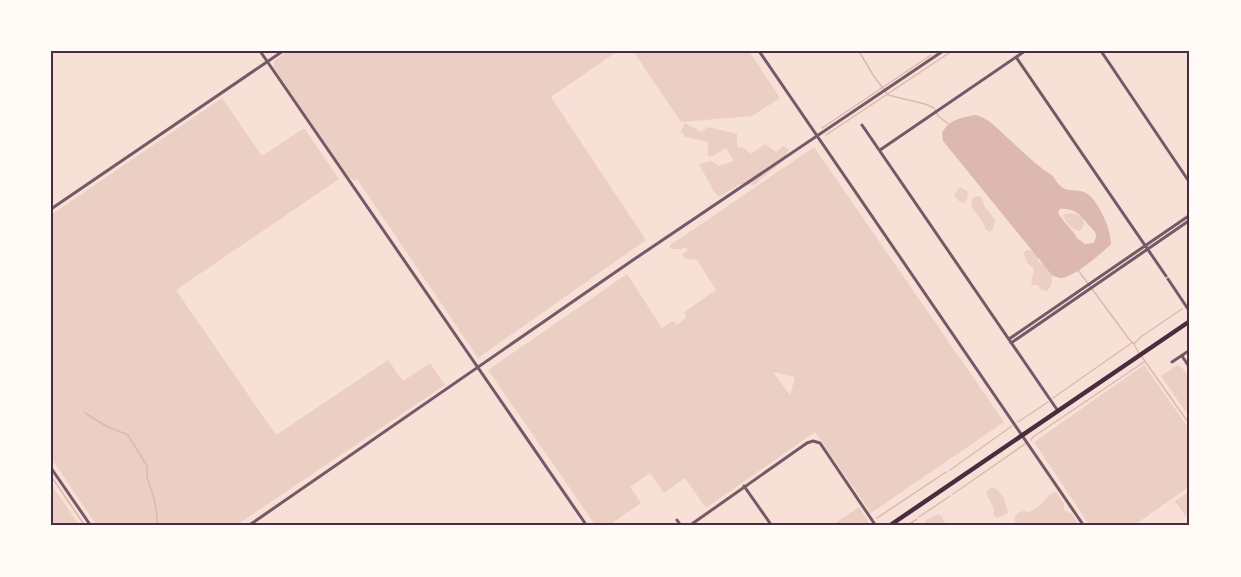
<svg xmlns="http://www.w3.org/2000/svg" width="1241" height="577" font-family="'Asap Condensed',sans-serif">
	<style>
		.green { fill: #ebcfc5; fill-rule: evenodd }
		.water { fill: #dcb8b0; fill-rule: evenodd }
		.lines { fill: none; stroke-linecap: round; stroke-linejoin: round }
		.stream { stroke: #dcb8b0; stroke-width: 1.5 }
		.minor { stroke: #755966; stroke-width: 3 }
		.primary { stroke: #4a2c40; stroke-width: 4.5 }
		.neatline { fill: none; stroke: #4a2c40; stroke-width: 2 }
	</style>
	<rect width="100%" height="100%" fill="#f7e1d7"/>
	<!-- green -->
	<path class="green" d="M288,51H618L551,97L646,240L478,358L357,179L355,181L348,176L274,68V61Z
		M633,51H749L780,98L752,116L681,122Z
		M222,98L262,156L304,128L339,179L176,290L276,435L388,360L403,381L430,363L445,385L235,526H97L51,458V215Z
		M685,123L701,132L708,127L737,134V147L743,148L751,154L765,144L776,152L783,146L789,149L783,161L754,185L740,184L719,197L713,190L699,164L711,161L719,166L734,161L726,148L713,156L708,157V142L685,137L681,131Z
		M814,147L1004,422L871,513L815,432L706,508L685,478L664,493L650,473L630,487L641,503L608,526H596L488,370L627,274L662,328L673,321L677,325L686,318L684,312L716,290L697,260C690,259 686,261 682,255L688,250L685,247L680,249H671L669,246ZM774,372L795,377L790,395L774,373Z
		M960,187L966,190L968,194L967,199L964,203C959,202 957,200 954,195Z
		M976,196L981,197L985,207L995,220L993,229L990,232C983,229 986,226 982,221C978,216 974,211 971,206L972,199Z
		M1071,213L1082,216L1084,223L1082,229L1079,231C1072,229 1066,223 1063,216L1065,214Z
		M1026,250L1034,251L1038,254V262L1045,264L1053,273L1051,286L1047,291L1041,290L1038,285H1031L1034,268C1027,265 1025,260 1024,253Z
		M1144,365L1190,430V486L1133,526H1090L1034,442Z
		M1177,365C1195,372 1190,401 1190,418L1161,376Z
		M51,484L80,526H51Z
		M991,487C1004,491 1005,501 1008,513L998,518L993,516L994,509L986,493Z
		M1190,491V522L1175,501Z
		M1056,492L1064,503V510L1072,514L1080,526H1016L1014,518L1018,513L1023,511L1029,512L1039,506L1050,494Z
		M859,507L871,526H831Z
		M938,514L942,516L944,521L949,526H921L928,519Z"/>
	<!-- water -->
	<path class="water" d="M974,115C989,117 998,130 1009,139C1023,152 1037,166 1053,176C1056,182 1062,190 1070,190C1075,191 1079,190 1084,192C1097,197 1111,228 1111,244C1102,253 1073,278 1061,278C1059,278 1054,276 1052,275L943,141L942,133C951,118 959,119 974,115ZM1060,209C1072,208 1079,213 1086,222C1091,229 1101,233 1093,243L1085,244L1077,238C1073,229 1063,223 1058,212Z"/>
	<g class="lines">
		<!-- stream -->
		<path class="stream" d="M859,51L873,75L888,95L925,104L934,108L938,116L950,125
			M822,128L931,55
			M826,135L952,51
			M1078,270L1129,339L1134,344L1139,353
			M1189,304H1190
			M1134,344L1142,336L1182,309
			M1142,357L1190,425
			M1053,398L1133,342
			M85,413L106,426L128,435L147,466V477L155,502L158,526
			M1018,422L1048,402
			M1031,440L1033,437L1144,362
			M950,470L1012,426
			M51,476L85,526
			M953,494L1025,444
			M919,517L950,496
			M877,518L946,472
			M906,526L917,519"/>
		<!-- minor -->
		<path class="minor" d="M260,51L587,526
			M759,51L1084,526
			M1101,51L1190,183
			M1188,51L1190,55
			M1016,57L1166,276
			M862,125L1058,411
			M880,150L1025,51
			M51,209L283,51
			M1168,279L1190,312
			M1009,339L1190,215
			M1011,343L1190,220
			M1182,356L1190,368
			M1172,362L1190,350
			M51,468L91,526
			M744,486L772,526
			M677,520L681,526
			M248,526L633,260L943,51
			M689,526L807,443L813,441L820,443L876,526"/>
		<!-- primary -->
		<path class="primary" d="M889,526L1190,321"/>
	</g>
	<!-- border -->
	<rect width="1241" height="577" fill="none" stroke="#fffaf5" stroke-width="105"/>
	<rect x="52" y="52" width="1136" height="472" class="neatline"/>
</svg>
